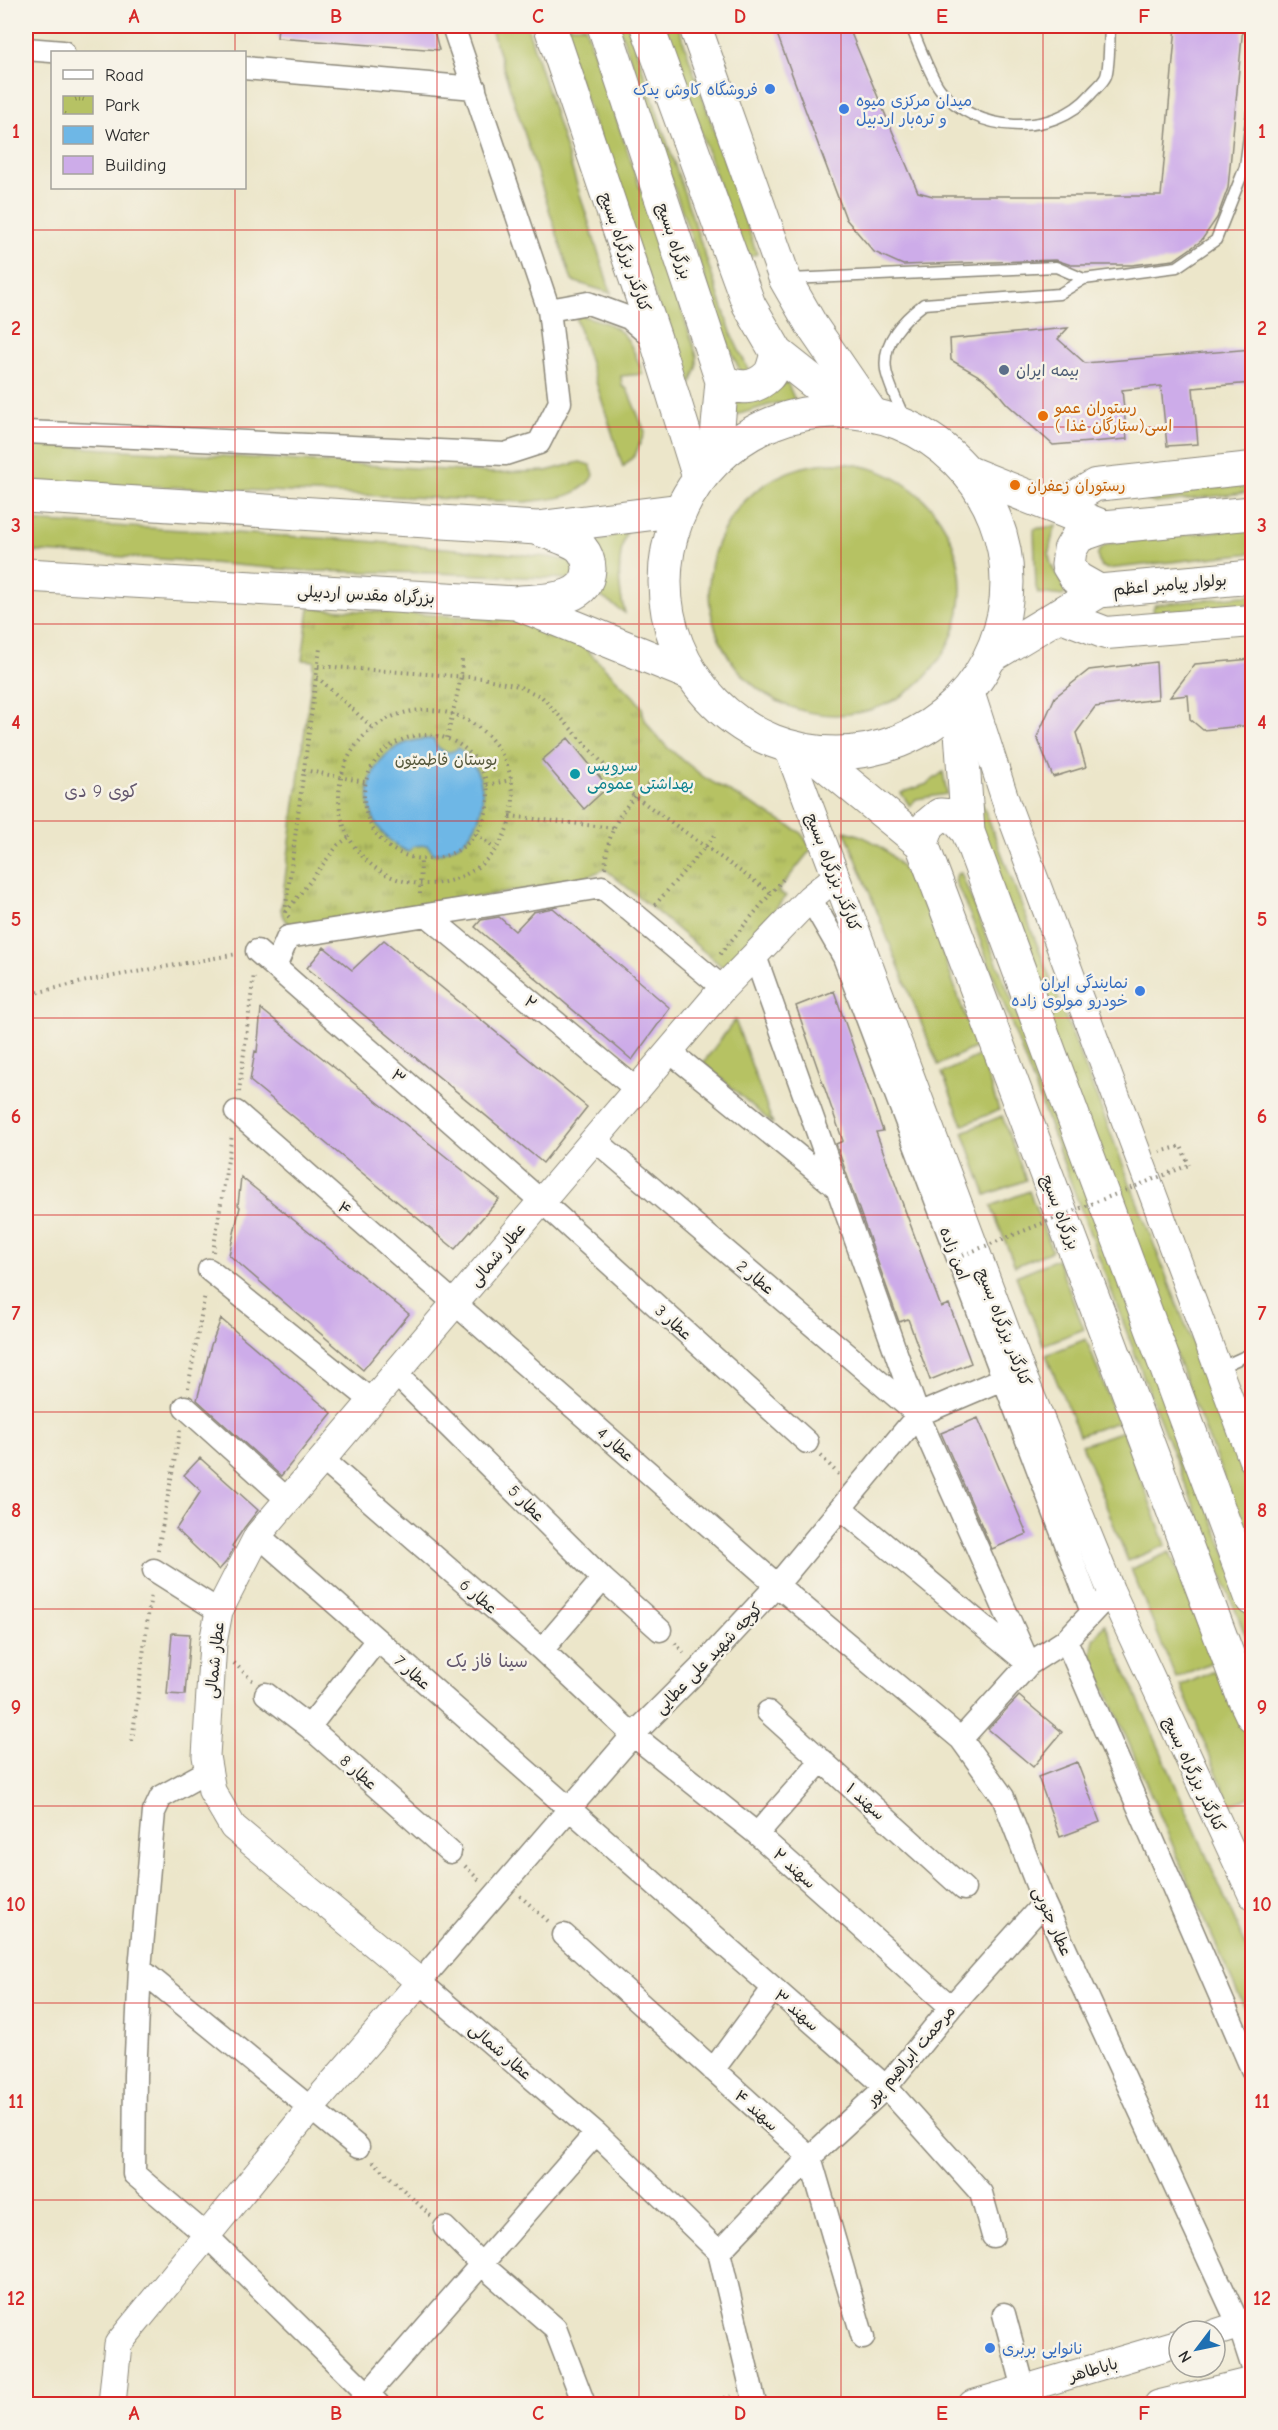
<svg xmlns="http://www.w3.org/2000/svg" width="1278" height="2430" font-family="'Comic Neue','Playpen Sans Arabic',sans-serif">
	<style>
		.grass { fill: #b6c264; stroke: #707648; stroke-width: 1.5 }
		.park { fill: url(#park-tufts); stroke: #707648; stroke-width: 1.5 }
		.water { fill: #6eb7e6; stroke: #4c7188; stroke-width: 1.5 }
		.building { fill: #cdace9 }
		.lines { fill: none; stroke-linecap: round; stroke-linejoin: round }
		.service-casing { stroke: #8c887a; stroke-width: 13 }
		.minor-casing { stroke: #8c887a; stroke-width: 25 }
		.tertiary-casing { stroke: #8c887a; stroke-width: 29 }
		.secondary-casing { stroke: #8c887a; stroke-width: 34 }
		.primary-casing { stroke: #8c887a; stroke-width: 35 }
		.trunk-casing { stroke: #8c887a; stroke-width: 35 }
		.path { stroke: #8c887a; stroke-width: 4; stroke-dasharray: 1.5 4.5; stroke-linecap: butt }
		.service { stroke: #fff; stroke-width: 10 }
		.minor { stroke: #fff; stroke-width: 22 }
		.tertiary { stroke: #fff; stroke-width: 27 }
		.secondary { stroke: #fff; stroke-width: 32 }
		.primary { stroke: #fff; stroke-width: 33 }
		.trunk { stroke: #fff; stroke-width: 33 }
		.path-bridge { stroke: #8c887a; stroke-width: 4; stroke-dasharray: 1.5 4.5; stroke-linecap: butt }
		.grid { fill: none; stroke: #d62828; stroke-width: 1.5; stroke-opacity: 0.55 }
		.shop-dot { fill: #3f7fe0; stroke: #f7f3e8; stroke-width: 2 }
		.service-dot { fill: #5c6f8a; stroke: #f7f3e8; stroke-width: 2 }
		.food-dot { fill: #e8710a; stroke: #f7f3e8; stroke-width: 2 }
		.culture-dot { fill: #0f9aa8; stroke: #f7f3e8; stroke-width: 2 }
		.labels { text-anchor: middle; stroke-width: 5; stroke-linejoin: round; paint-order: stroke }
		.shop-label { font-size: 16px; fill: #366cbe; stroke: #f7f3e8; text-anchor: end }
		.street-label { font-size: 16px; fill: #2b2b2b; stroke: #f7f3e8 }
		.service-label { font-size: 16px; fill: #4e5e75; stroke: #f7f3e8; text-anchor: start }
		.food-label { font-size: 16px; fill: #c56008; stroke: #f7f3e8; text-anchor: start }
		.park-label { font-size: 16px; fill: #55583c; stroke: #f7f3e8 }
		.culture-label { font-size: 16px; fill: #0d838f; stroke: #f7f3e8; text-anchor: start }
		.neighbourhood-label { font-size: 18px; fill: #64586e; stroke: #f7f3e8 }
		.neatline { fill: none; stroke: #d62828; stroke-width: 2 }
		.grid-label { font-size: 20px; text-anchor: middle; font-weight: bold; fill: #d62828 }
	</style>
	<defs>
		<pattern id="park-tufts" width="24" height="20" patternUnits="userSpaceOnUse" patternTransform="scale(1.5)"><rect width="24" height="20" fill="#b6c264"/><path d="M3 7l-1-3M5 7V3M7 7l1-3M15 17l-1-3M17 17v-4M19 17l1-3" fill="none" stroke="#949e53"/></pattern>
	</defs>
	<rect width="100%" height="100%" fill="#f7f3e8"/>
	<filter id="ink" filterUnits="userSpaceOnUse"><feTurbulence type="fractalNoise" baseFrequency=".0167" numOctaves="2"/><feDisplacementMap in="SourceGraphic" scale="12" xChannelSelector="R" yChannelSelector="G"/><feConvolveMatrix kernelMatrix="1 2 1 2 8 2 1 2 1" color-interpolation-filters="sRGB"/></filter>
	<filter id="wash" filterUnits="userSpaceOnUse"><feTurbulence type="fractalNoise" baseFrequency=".008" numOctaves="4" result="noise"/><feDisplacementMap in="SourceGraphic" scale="24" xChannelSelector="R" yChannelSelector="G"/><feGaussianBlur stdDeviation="1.35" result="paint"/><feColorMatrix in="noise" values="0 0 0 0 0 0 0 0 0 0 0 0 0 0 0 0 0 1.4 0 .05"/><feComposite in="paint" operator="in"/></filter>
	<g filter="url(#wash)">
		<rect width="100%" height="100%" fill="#ece6ca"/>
		<!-- grass -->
		<path class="grass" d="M490,26H527L611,293L572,281Z
			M560,26H585L697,356V368L688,391Z
			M619,26H628L733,338L750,373L742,375L726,340Z
			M665,26H678L757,254L744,259Z
			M579,315C624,326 627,332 643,374L621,376L622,386L627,389L645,432L635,455L623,467L576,319Z
			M787,382L797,405L776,403L733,416L732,400L770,394Z
			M26,444L494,473L546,471L580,462L590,465L594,475C577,500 554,498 526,502L26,481Z
			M709 589a126 126 0 1 1 252 0a126 126 0 1 1-252 0Z
			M1252,483V492L1155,503L1146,500L1149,495Z
			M26,521L353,540L548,557L570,561L575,573L569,579L436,573L307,571L175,560L26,551Z
			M1056,526C1044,558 1048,563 1067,590L1063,596L1038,593L1036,587L1034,529Z
			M1252,527V553L1107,569L1101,566C1095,555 1097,551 1107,544Z
			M627,530C617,558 617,585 625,613L597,594V542Z
			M1252,595V604L1160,614L1154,613L1153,609L1155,605L1161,604Z
			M943,772L947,794L916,799L910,806L901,793L927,784Z
			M973,780L1252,1496V1550L989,878Z
			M845,831C908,845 925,906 945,959C955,989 966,1018 976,1047L938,1065Z
			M961,873L1046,1086L1191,1467L1252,1619V1652L1159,1418L976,929L955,881L957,874Z
			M735,1020L773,1124L703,1063Z
			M980,1055L999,1110L963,1125L942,1073Z
			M1002,1116L1026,1180L986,1195L963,1132Z
			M1029,1191L1052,1251L1015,1266L991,1206Z
			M1057,1259L1084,1329L1043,1345L1016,1276Z
			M1086,1339L1118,1422L1079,1435L1046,1355Z
			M1123,1431L1166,1545L1128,1561L1082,1445Z
			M1170,1552L1214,1661L1176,1678L1131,1569Z
			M1105,1624L1252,1960V2025L1201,1911L1091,1655L1094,1639Z
			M1220,1668L1252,1744V1796L1230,1805L1181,1686Z"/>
		<!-- park -->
		<path class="park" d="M309,608L522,620L562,633L587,650L634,697L642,707L644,718L652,731L668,748L705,778L800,832L812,848L778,891L786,896L725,969L605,869L576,881L295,927C285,923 283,919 281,909L314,661L302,660Z"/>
		<!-- water -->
		<path class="water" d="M424,739H434C437,751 448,756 458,748C499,778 487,846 434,854L427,845L414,846L408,852C349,825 358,746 424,739Z"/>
		<g id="blocks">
			<!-- building -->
			<path class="building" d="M278,26H433L439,50L277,38Z
				M774,26H848L918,192L933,196H1161L1176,26H1243L1228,188L1217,218L1201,241L1174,260L1132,265H1071L1056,260L903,265L874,252L846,219Z
				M1068,328L1058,339L1085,363L1252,349V383L1193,388L1198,444L1167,446L1161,386L1122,390L1127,439L1053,445L1007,404L993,387L981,377L951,360L950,339Z
				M1252,659V725L1203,730L1190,719L1188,695L1170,697L1195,664Z
				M1156,662L1158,699L1095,707L1076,733L1086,767L1053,777L1037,737L1055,697L1089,670Z
				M568,738L608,787L584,809L542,760Z
				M553,908L670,1008L632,1060L475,927L481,920L499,917L515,931L533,912Z
				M384,940L587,1107L543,1163L307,968L324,947L352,970Z
				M834,991L883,1131L876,1132L941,1307L949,1304L971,1363L930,1380L908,1319L899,1322L836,1144L843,1141L796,1006Z
				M261,1009L499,1199L455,1249L250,1081L255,1051L257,1052Z
				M241,1177L409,1314L363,1370L229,1255L240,1207L238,1205Z
				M221,1319L332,1413L281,1476L197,1400L211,1345Z
				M978,1418L1027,1534L992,1549L941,1433Z
				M200,1458L258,1510L244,1528L232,1546L234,1548L226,1562L219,1570L176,1529L201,1491L184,1475Z
				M172,1633L190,1634L185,1695L167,1694Z
				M1019,1696L1062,1732L1033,1767L988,1729Z
				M1077,1762L1100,1822L1060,1837L1038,1777Z"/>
		</g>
	</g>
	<g filter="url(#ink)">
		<use href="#blocks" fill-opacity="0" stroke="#8c887a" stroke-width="1.5"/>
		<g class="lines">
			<defs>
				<path id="service" d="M911,26C917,41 930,76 940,89C975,134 1053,138 1091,94C1095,89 1104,82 1106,76C1110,64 1109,39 1110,26
					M790,279L1056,267L1084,279
					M908,427C902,411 888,385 886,370C882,341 903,320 924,304L1059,294L1084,279L1177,267L1216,240L1245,167L1252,112
					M1219,1368L1252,1353"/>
				<path id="minor" d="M26,49L63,52
					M244,68L475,88
					M549,310L588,303L629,318L656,341
					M26,432L505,454L539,443L560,402L549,310L453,26
					M810,898L844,957L1092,1612
					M427,915L636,1089
					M257,951L541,1201L807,1442
					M755,956L918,1415L1029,1664
					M275,967L288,937L602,887L723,988
					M669,1051L835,1186
					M236,1112L777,1585L961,1739L1003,1797L1044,1903L1239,2325L1252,2365
					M594,1139L917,1414
					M209,1270L372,1401
					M395,1373L603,1579L660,1630
					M185,1407L288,1500
					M322,1459L542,1650L633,1735L757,1834L951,2007
					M842,1509L1025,1661
					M258,1535L886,2087L981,2193L993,2236
					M154,1570L219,1611
					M1066,1640L1252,2069
					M542,1650L603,1579
					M266,1694L309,1727L450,1852
					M768,1712L964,1889
					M309,1727L377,1640
					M961,1739L1029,1664L1066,1640L1101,1603
					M208,1771L161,1797L154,1812L140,1969L135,2075L134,2174L206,2235L378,2404
					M757,1834L822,1760
					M564,1935L810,2157L863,2338
					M140,1969L358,2147
					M713,2070L773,1989
					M445,2228L481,2264L555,2328L584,2404
					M719,2252L810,2157L886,2087L951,2007L1044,1903
					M1004,2314L1024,2389
					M360,2403L596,2133
					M755,2404L719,2252L596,2133L420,1982L633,1735L700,1668L777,1585L918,1415L1021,1371"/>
				<path id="tertiary" d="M970,690L1007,805L1252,1459
					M787,746L1021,1371L1111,1591L1252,1895
					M1215,2333L1252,2321
					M112,2404L118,2344L311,2108L420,1982L233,1827L212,1791L206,1756L213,1643L219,1611L258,1535L723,988L810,898L836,877
					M972,2404L1179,2343
					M1158,2404L1252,2381"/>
				<path id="secondary" d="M550,26L657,343L699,479
					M695,26L785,279L812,326L873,415
					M1057,508L1095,485L1252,468
					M1059,615L1106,633L1252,621"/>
				<path id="primary" d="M967,472L1104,527L1252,513
					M1099,591L1076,578L1068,565L1070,550L1078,536L1104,527
					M991,656L1099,591L1252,577"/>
				<path id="trunk" d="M604,26L722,381L715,460
					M647,26L749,305L777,353L850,411
					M722,381C738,389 754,390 768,376C773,371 775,360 777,353
					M665 582a171 171 0 1 1 342 0a171 171 0 1 1-342 0Z
					M26,496L537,528L681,510
					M26,575L516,603L693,675
					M521,602C545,600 587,602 589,569C589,561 586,554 581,548C573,540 549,533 538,529
					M959,703L968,832L1252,1599
					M810,752L922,844L1243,1696L1252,1715
					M922,844L928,825L940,815L954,816L968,832"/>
			</defs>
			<!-- service casing -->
			<use href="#service" class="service-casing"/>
			<!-- minor casing -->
			<use href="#minor" class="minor-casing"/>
			<!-- tertiary casing -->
			<use href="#tertiary" class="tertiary-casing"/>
			<!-- secondary casing -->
			<use href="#secondary" class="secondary-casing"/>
			<!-- primary casing -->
			<use href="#primary" class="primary-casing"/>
			<!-- trunk casing -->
			<use href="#trunk" class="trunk-casing"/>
			<!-- path -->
			<path class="path" d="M318,666L482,678L518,686L542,697L630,793L771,893
				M317,677L373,728
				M339 797a87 87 0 1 1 174 0a87 87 0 1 1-174 0Z
				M364 797a62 62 0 1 1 124 0a62 62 0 1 1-124 0Z
				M447,738L461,677L462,659
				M304,770L365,782
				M487,785L511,780
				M510,816L613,828
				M476,834L495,849
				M605,868C608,830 619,810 648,784
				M420,894L421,859
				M655,905L717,833
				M286,912L338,845L349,837
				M289,917L285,913L320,648
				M720,954L783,879
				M26,995L91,980L237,954
				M239,1092L254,974
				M1160,1152L1181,1146L1189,1165
				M213,1252L232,1135
				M188,1388L205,1294
				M821,1456L841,1477
				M158,1550L180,1430
				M675,1643L686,1655
				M234,1663L253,1681
				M132,1741L151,1593
				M465,1866L481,1882
				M520,1896L548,1921
				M373,2161L431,2216
				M701,2404L732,2396"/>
			<!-- service -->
			<use href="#service" class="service"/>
			<!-- minor -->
			<use href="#minor" class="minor"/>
			<!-- tertiary -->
			<use href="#tertiary" class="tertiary"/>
			<!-- secondary -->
			<use href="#secondary" class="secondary"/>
			<!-- primary -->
			<use href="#primary" class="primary"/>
			<!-- trunk -->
			<use href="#trunk" class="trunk"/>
			<!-- path-bridge -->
			<path class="path-bridge" d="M963,1255L1189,1165"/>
		</g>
	</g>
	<!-- grid -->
	<path class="grid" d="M235,26V52M437,26V2404M639,26V2404M841,26V2404M1043,26V2404M235,188V2404M26,230H1252M26,427H1252M26,624H1252M26,821H1252M26,1018H1252M26,1215H1252M26,1412H1252M26,1609H1252M26,1806H1252M26,2003H1252M26,2200H1252"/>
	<!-- markers -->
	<g class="shop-dot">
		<circle cx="770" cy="89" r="6"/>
		<circle cx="844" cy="109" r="6"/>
		<circle cx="1140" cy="991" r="6"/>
		<circle cx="990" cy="2348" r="6"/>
	</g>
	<circle class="service-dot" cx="1004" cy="370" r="6"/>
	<g class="food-dot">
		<circle cx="1043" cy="416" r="6"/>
		<circle cx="1015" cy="485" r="6"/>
	</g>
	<circle class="culture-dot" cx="575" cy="774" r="6"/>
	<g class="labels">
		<!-- shop labels -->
		<g class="shop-label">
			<text x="758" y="95">فروشگاه کاوش یدک</text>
			<text x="856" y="106" text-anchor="start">میدان مرکزی میوه<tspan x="856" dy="18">و تره‌بار اردبیل</tspan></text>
			<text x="1128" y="988">نمایندگی ایران<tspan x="1128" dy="18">خودرو مولوی زاده</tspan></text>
			<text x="1002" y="2354" text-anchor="start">نانوایی بربری</text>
		</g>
		<!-- street labels -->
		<g class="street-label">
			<text transform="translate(675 241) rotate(72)" y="6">بزرگراه بسیج</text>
			<text transform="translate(626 252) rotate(71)" y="6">کنارگذر بزرگراه بسیج</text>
			<text transform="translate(1170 584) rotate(-5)" y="6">بولوار پیامبر اعظم</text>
			<text transform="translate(366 594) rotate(3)" y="6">بزرگراه مقدس اردبیلی</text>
			<text transform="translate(834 872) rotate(69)" y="6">کنارگذر بزرگراه بسیج</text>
			<text transform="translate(531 1002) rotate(40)" y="6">۲</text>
			<text transform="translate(399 1076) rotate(41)" y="6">۳</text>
			<text transform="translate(345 1208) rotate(41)" y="6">۴</text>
			<text transform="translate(1061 1212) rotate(69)" y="6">بزرگراه بسیج</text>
			<text transform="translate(955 1253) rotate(69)" y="6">امن زاده</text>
			<text transform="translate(497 1254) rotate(-50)" y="6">عطار شمالی</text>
			<text transform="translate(756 1277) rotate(40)" y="6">عطار 2</text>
			<text transform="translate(674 1322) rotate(42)" y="6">عطار 3</text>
			<text transform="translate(1005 1327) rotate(69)" y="6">کنارگذر بزرگراه بسیج</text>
			<text transform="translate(616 1444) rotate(41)" y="6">عطار 4</text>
			<text transform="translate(527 1503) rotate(45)" y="6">عطار 5</text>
			<text transform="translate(479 1596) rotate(41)" y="6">عطار 6</text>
			<text transform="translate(708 1658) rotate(-46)" y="6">کوچه شهید علی عطایی</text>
			<text transform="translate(214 1660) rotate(-84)" y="6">عطار شمالی</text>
			<text transform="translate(413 1672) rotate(42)" y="6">عطار 7</text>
			<text transform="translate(359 1772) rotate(41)" y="6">عطار 8</text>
			<text transform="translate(1195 1774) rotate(65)" y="6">کنارگذر بزرگراه بسیج</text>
			<text transform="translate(866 1801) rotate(42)" y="6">سهند ۱</text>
			<text transform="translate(795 1868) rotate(42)" y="6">سهند ۲</text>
			<text transform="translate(1053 1921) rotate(66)" y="6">عطار جنوبی</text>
			<text transform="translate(797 2010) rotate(41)" y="6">سهند ۳</text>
			<text transform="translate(501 2051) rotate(41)" y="6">عطار شمالی</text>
			<text transform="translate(910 2055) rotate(-49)" y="6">مرحمت ابراهیم پور</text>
			<text transform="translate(757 2110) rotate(42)" y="6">سهند ۴</text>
			<text transform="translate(1093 2369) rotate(-16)" y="6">باباطاهر</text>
		</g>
		<!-- service labels -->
		<g class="service-label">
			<text x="1016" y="376">بیمه ایران</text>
		</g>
		<!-- food labels -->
		<g class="food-label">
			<text x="1055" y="413">رستوران عمو<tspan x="1055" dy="18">اسی(ستارگان غذا )</tspan></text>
			<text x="1027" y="491">رستوران زعفران</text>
		</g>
		<!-- park labels -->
		<g class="park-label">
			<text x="446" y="765">بوستان فاطمیّون</text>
		</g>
		<!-- culture labels -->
		<g class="culture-label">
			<text x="587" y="771">سرویس<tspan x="587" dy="18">بهداشتی عمومی</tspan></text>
		</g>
		<!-- neighbourhood labels -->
		<g class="neighbourhood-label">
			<text x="101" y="797">کوی 9 دی</text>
			<text x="487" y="1667">سینا فاز یک</text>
		</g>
	</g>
	<!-- margin -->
	<rect width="1278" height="2430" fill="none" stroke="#f7f3e8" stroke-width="66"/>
	<!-- legend -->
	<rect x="51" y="51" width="195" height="138" fill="#f7f3e8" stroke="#a5a39c" stroke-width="1.5"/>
	<rect x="63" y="70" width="30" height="9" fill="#ffffff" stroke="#a5a39c" stroke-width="1.5"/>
	<text x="105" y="81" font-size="18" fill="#2b2b2b">Road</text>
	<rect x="63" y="96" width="30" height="18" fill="url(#park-tufts)" stroke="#a5a39c" stroke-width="1.5"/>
	<text x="105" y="111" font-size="18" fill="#2b2b2b">Park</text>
	<rect x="63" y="126" width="30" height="18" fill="#6eb7e6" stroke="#a5a39c" stroke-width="1.5"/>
	<text x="105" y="141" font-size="18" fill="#2b2b2b">Water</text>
	<rect x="63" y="156" width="30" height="18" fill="#cdace9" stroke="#a5a39c" stroke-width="1.5"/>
	<text x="105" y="171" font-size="18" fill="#2b2b2b">Building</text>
	<!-- north arrow -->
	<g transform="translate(1197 2349) rotate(238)"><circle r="28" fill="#f7f3e8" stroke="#a5a39c" stroke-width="1.5"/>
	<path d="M0-4.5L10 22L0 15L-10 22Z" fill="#1f6fb2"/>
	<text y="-9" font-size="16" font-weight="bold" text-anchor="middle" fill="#2b2b2b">N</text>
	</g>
	<rect x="33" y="33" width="1212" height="2364" class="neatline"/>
	<g class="grid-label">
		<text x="134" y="23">A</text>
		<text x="336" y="23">B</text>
		<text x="538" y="23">C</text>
		<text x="740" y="23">D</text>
		<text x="942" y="23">E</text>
		<text x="1144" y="23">F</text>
		<text x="16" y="138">1</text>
		<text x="1262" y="138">1</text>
		<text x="16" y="335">2</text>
		<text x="1262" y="335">2</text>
		<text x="16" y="532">3</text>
		<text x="1262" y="532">3</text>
		<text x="16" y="729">4</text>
		<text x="1262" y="729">4</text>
		<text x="16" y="926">5</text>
		<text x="1262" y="926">5</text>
		<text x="16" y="1123">6</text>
		<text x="1262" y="1123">6</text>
		<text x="16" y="1320">7</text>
		<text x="1262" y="1320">7</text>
		<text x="16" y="1517">8</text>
		<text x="1262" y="1517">8</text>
		<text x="16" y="1714">9</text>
		<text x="1262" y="1714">9</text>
		<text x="16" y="1911">10</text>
		<text x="1262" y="1911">10</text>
		<text x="16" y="2108">11</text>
		<text x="1262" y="2108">11</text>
		<text x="16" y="2305">12</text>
		<text x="1262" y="2305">12</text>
		<text x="134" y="2420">A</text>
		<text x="336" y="2420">B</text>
		<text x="538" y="2420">C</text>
		<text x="740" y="2420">D</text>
		<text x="942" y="2420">E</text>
		<text x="1144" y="2420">F</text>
	</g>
</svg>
